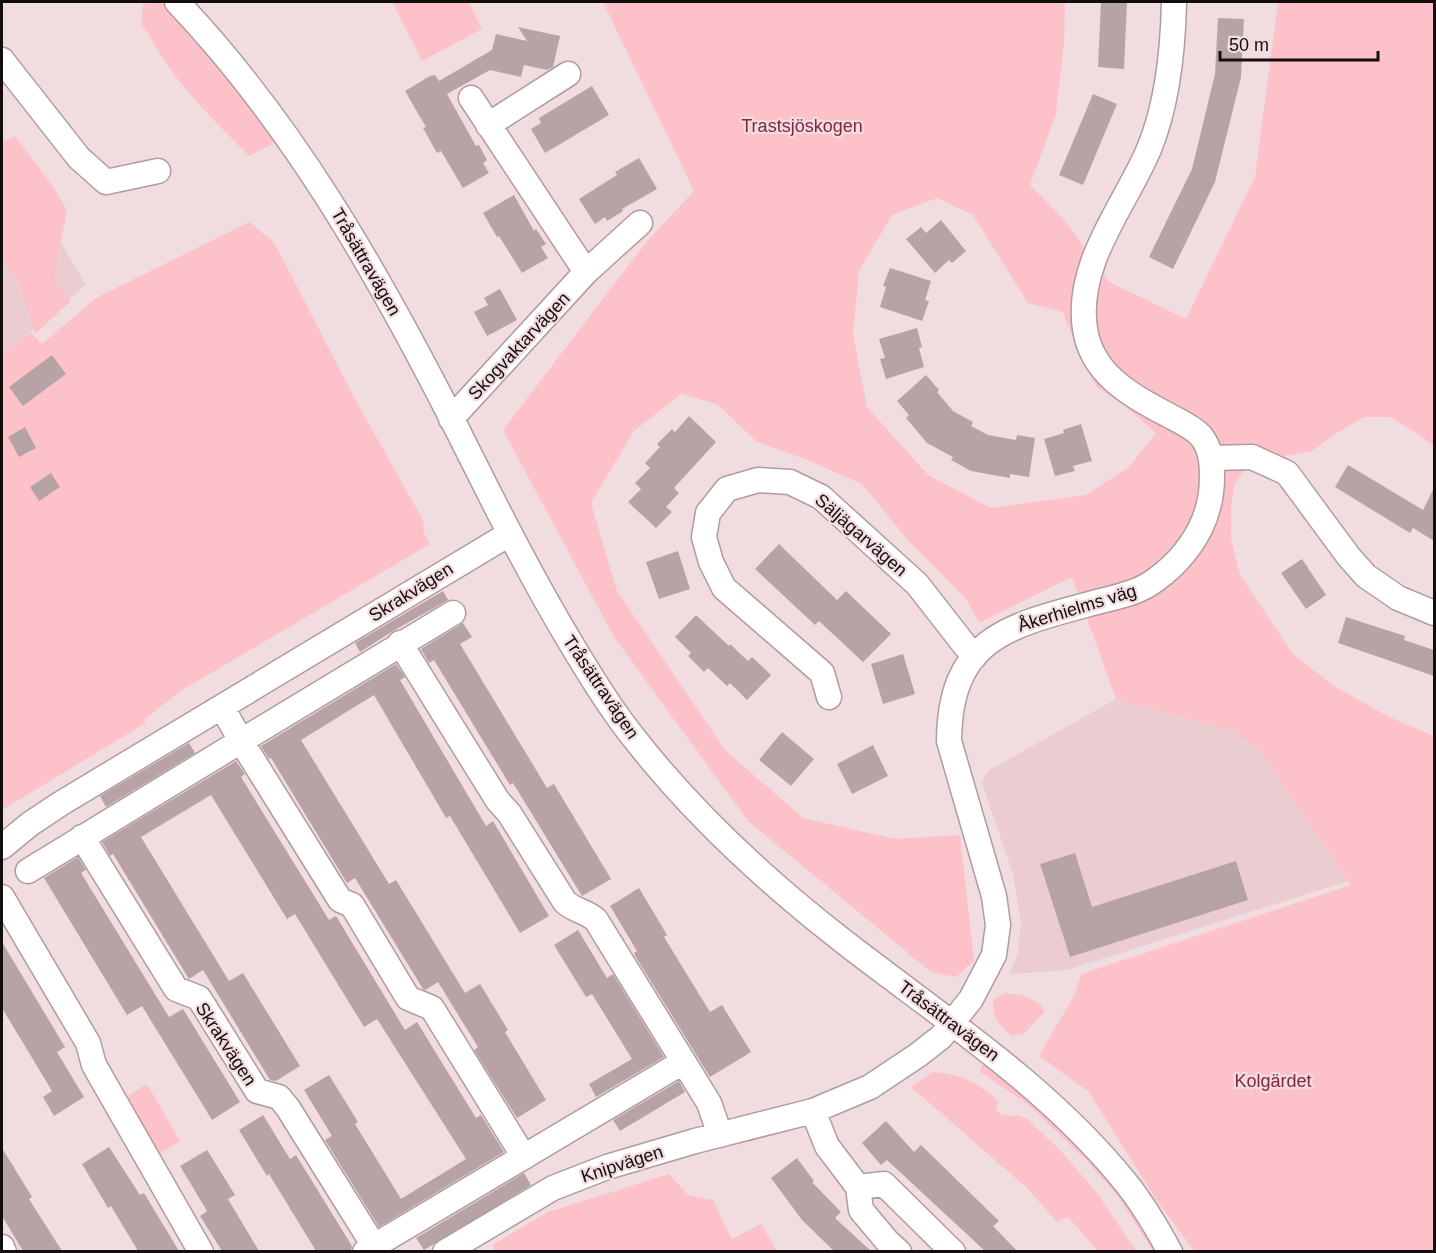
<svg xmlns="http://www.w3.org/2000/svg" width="1436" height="1253" font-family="Helvetica,sans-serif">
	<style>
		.built { fill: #ebcdd1 }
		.green { fill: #fdc1ca; fill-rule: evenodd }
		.building { fill: #b7a3a6 }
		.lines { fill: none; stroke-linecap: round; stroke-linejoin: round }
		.minor-casing { stroke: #b09c9e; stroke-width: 27 }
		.minor { stroke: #fff; stroke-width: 24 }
		.labels { text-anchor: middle; stroke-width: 4.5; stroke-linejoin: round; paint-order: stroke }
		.park-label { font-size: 18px; fill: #812840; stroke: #f1dcdf }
		.street-label { font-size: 18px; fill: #140d0e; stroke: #f1dcdf }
	</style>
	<rect width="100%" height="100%" fill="#f1dcdf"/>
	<!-- built -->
	<path class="built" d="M2,143L86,285L2,355Z
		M1116,699L1232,731L1258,747L1348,881L1067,970L1010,974L1018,953L1021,924L1013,874L982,783L988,771Z"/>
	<!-- green -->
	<path class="green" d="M148,2H167L277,142L249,156C222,128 191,99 168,66C158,52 151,37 141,23L143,5Z
		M392,2H469L482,29L422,61Z
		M603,2H1065L1064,43L1056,114L1030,185L1066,222L1109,282L1186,319L1255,177L1278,2H1434V445L1391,417H1364L1335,434L1312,451L1281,457L1244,471L1234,485L1231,506V539L1240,575L1293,654L1332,685L1389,717L1434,736V1251H1194L1157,1201L1089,1092L1039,1056L1075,994L1081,974L1351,885L1258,747L1232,731L1116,699L1072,577L979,623L966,599L906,538L862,484L805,459L757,442L717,404L681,394L634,431L591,503L617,591L725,750L803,818L895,839L960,835L974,961L956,977L931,972L748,821L614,637L503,430L647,241L694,191ZM937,198L973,215L1028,303L1063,312L1074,340L1096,386L1126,407L1156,433L1128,468L1086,495L991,508L928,475L867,407L853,334L859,271L892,215Z
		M15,136L54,188L67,210L53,281L71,301L35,334L20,287L2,257V142Z
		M249,222L274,242L356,401L423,520L424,533L430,544L179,692L144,720L146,723L2,810V355L30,332L42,344L96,298Z
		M1004,993C1020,995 1037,996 1045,1011L1024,1034L1012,1036C999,1025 992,1018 993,1001Z
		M982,1063L1007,1079L1073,1139L1126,1200L1158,1251H1153L1118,1196L1087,1161L1029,1105L980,1072Z
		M933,1072C962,1074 977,1082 998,1101L996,1108L1001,1115L1019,1116L1027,1119L1061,1151L1097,1193L1136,1251H1098L1068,1217L1057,1222L1025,1186L911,1087Z
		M147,1084L180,1141L159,1154L126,1097Z
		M669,1174L688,1195L713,1200L732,1239L761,1224L777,1251L496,1252L492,1245L548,1212Z"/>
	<!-- building -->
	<path class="building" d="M1101,2H1127L1124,69L1098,67Z
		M1218,18L1244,19L1241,77L1215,182L1173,269L1149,257L1192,169L1215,74Z
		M518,27L560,36L553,67L547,70L524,65L521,77L490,70L447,94L476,146L479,145L487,160L483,163L489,173L463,188L441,151L437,153L423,128L426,127L405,91L430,76L435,75L439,81L492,50L496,34L527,41Z
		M592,86L609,115L545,153L531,129L541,123L539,118Z
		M1093,94L1117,104L1083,185L1059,175Z
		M639,158L657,189L622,209L623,211L607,221L605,217L595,224L579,199L617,175L615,172Z
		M514,195L534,231L536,229L546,244L541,247L548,258L522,273L499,236L497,237L483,213Z
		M941,220L966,251L952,263L949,260L935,273L906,239L921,227L926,233Z
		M890,268L931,281L925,300L929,301L922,321L880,307L886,287L883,286Z
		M500,289L517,320L487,336L474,312L488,305L484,298Z
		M917,328L922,347L919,348L924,367L886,379L880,359L885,358L879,339Z
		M52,355L66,374L23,406L9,387Z
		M926,375L939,390L937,392L953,411L973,422L971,426L988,435L1016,440L1017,435L1035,438L1029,477L1010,474V478L971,471L951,460L953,457L927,443L906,418L909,415L897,401Z
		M689,416L716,442L674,488L679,493L666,507L672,512L656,528L628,502L641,489L635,483L650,468L645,463L660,447L657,444L672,429L675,432Z
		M1081,424L1092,461L1073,466L1075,471L1055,476L1044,439L1064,433L1063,430Z
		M25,427L36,448L19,457L8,437Z
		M1348,465L1423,510L1434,488V541L1413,528L1410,533L1335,487Z
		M51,473L60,487L39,501L30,487Z
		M779,544L837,600L846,591L891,634L863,662L819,621L815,625L755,569Z
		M678,551L690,589L659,599L646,562Z
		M1302,559L1326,595L1306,609L1281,573Z
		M443,591L448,600L393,631L360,652L355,643Z
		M696,615L729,646L730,644L748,661L752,657L771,675L747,700L730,683L727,686L708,668L704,672L688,656L691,653L675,637Z
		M1346,617L1405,636L1404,640L1434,650V676L1338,643Z
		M463,623L472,637L460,644L547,788L554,784L611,879L582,896L513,783L510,785L434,660L429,663L421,649Z
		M903,654L915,694L883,704L871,664Z
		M396,664L405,677L400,680L486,826L493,821L549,916L520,933L450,816L446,818L374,695L301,740L389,884L396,880L465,993L480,984L508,1030L505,1032L546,1100L517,1118L474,1050L478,1047L438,982L425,990L423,989L355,878L347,883L271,758L269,759L261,746Z
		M782,732L814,759L791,786L759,760Z
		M189,743L195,753L106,807L100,796Z
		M873,745L888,776L852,794L837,764Z
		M236,761L245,774L241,777L329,920L336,916L405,1030L417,1022L476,1118L481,1115L504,1152L379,1227L325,1140L332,1136L304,1090L329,1075L358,1122L355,1124L401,1199L466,1159L377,1019L364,1027L295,914L287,919L211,795L141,837L229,981L243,973L300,1066L276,1081L270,1080L203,970L189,979L113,854L110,856L102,842Z
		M1075,853L1092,907L1236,861L1248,900L1070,957L1040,864Z
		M78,857L86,870L81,873L169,1017L183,1009L240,1102L212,1120L142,1006L127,1015L44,878Z
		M639,888L667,935L664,937L710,1012L722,1005L751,1052L710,1077L637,959L634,953L637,951L610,906Z
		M578,930L607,978L613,974L664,1057L596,1097L589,1084L632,1059L592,994L586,997L554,945Z
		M2,942L65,1047L57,1052L84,1097L54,1116L43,1097L52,1091L2,1008Z
		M679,1081L685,1092L620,1131L613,1120Z
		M263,1115L290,1159L296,1155L352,1246L351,1251H316L269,1174L267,1176L239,1130Z
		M886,1121L914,1152L921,1145L999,1221L993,1226L1017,1251H985L887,1160L881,1165L862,1143Z
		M109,1147L140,1195L144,1193L179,1251H138L111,1206L108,1208L82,1164Z
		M2,1148L32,1197L29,1199L62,1251H23L2,1216Z
		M207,1150L235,1195L228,1199L259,1251H222L200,1216L207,1211L180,1166Z
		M797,1158L814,1181L812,1182L841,1212L835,1218L871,1251H834L802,1220L771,1178Z
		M524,1173L531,1185L424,1250L416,1238Z"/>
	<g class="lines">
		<defs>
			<path id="minor" d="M177,2C293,124 377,272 453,421C492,499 530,576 575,650C593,680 612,711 634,738C694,815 766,881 843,941C942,1018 1047,1085 1126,1183C1143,1204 1157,1228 1170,1252
				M2,60L79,158L106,182L158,171
				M488,125L568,74
				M586,272L640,223
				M451,419L586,272L471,98
				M1212,458L1252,457L1287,473L1349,557L1366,576L1398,598L1434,613
				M400,643L498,801L509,813L565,902C575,911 586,911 596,920L709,1103L720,1135
				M829,697L822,673L724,588L711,562L704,537L708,513L727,489L758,480L790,482L821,497L917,584L974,657
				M222,707L241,741L453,613
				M82,837L176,989L199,998L257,1091L279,1097L288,1108L374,1246L365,1252
				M2,847L30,824L60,804L509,534
				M28,871L241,741L340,900L352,905L408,998L432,1008L524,1157
				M2,897L88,1043L94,1065L201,1252
				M813,1111L827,1146L858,1187L884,1184L953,1252
				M858,1187L861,1210L887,1241L899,1252
				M2,1247L4,1252
				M377,1252L374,1246L683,1062
				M445,1252L553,1188L607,1167L695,1141L813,1111L870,1087L918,1055L941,1037L971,999L994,955L998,925L994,896L949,741C950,638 1008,626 1093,603C1111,598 1131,595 1148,585C1170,571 1188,552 1200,529C1208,513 1212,494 1212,477C1212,462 1211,449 1201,436C1193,427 1179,421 1168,415C1131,395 1092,375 1085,329C1075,263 1125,206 1149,149C1168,103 1173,51 1174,2"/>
		</defs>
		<!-- minor casing -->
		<use href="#minor" class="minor-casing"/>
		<!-- minor -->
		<use href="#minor" class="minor"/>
	</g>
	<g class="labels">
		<!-- park labels -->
		<g class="park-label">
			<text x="802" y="132">Trastsjöskogen</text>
			<text x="1273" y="1087">Kolgärdet</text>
		</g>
		<!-- street labels -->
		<g class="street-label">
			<text transform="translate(366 262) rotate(60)" y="6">Tråsättravägen</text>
			<text transform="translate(519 346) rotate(-47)" y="6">Skogvaktarvägen</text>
			<text transform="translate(861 535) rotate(41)" y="6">Säljägarvägen</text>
			<text transform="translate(411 592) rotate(-32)" y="6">Skrakvägen</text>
			<text transform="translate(1077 608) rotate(-17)" y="6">Åkerhielms väg</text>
			<text transform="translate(601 687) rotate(56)" y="6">Tråsättravägen</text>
			<text transform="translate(949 1021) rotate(37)" y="6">Tråsättravägen</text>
			<text transform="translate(226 1044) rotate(57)" y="6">Skrakvägen</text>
			<text transform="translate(622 1164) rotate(-18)" y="6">Knipvägen</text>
		</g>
	</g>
	<!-- border -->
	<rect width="1436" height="1253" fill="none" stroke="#140d0e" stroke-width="6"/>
	<!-- scale -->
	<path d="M1220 51v9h158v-9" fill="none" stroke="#140d0e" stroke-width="3"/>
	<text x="1229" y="51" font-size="18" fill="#140d0e" stroke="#f1dcdf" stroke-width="4.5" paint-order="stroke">50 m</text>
</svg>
